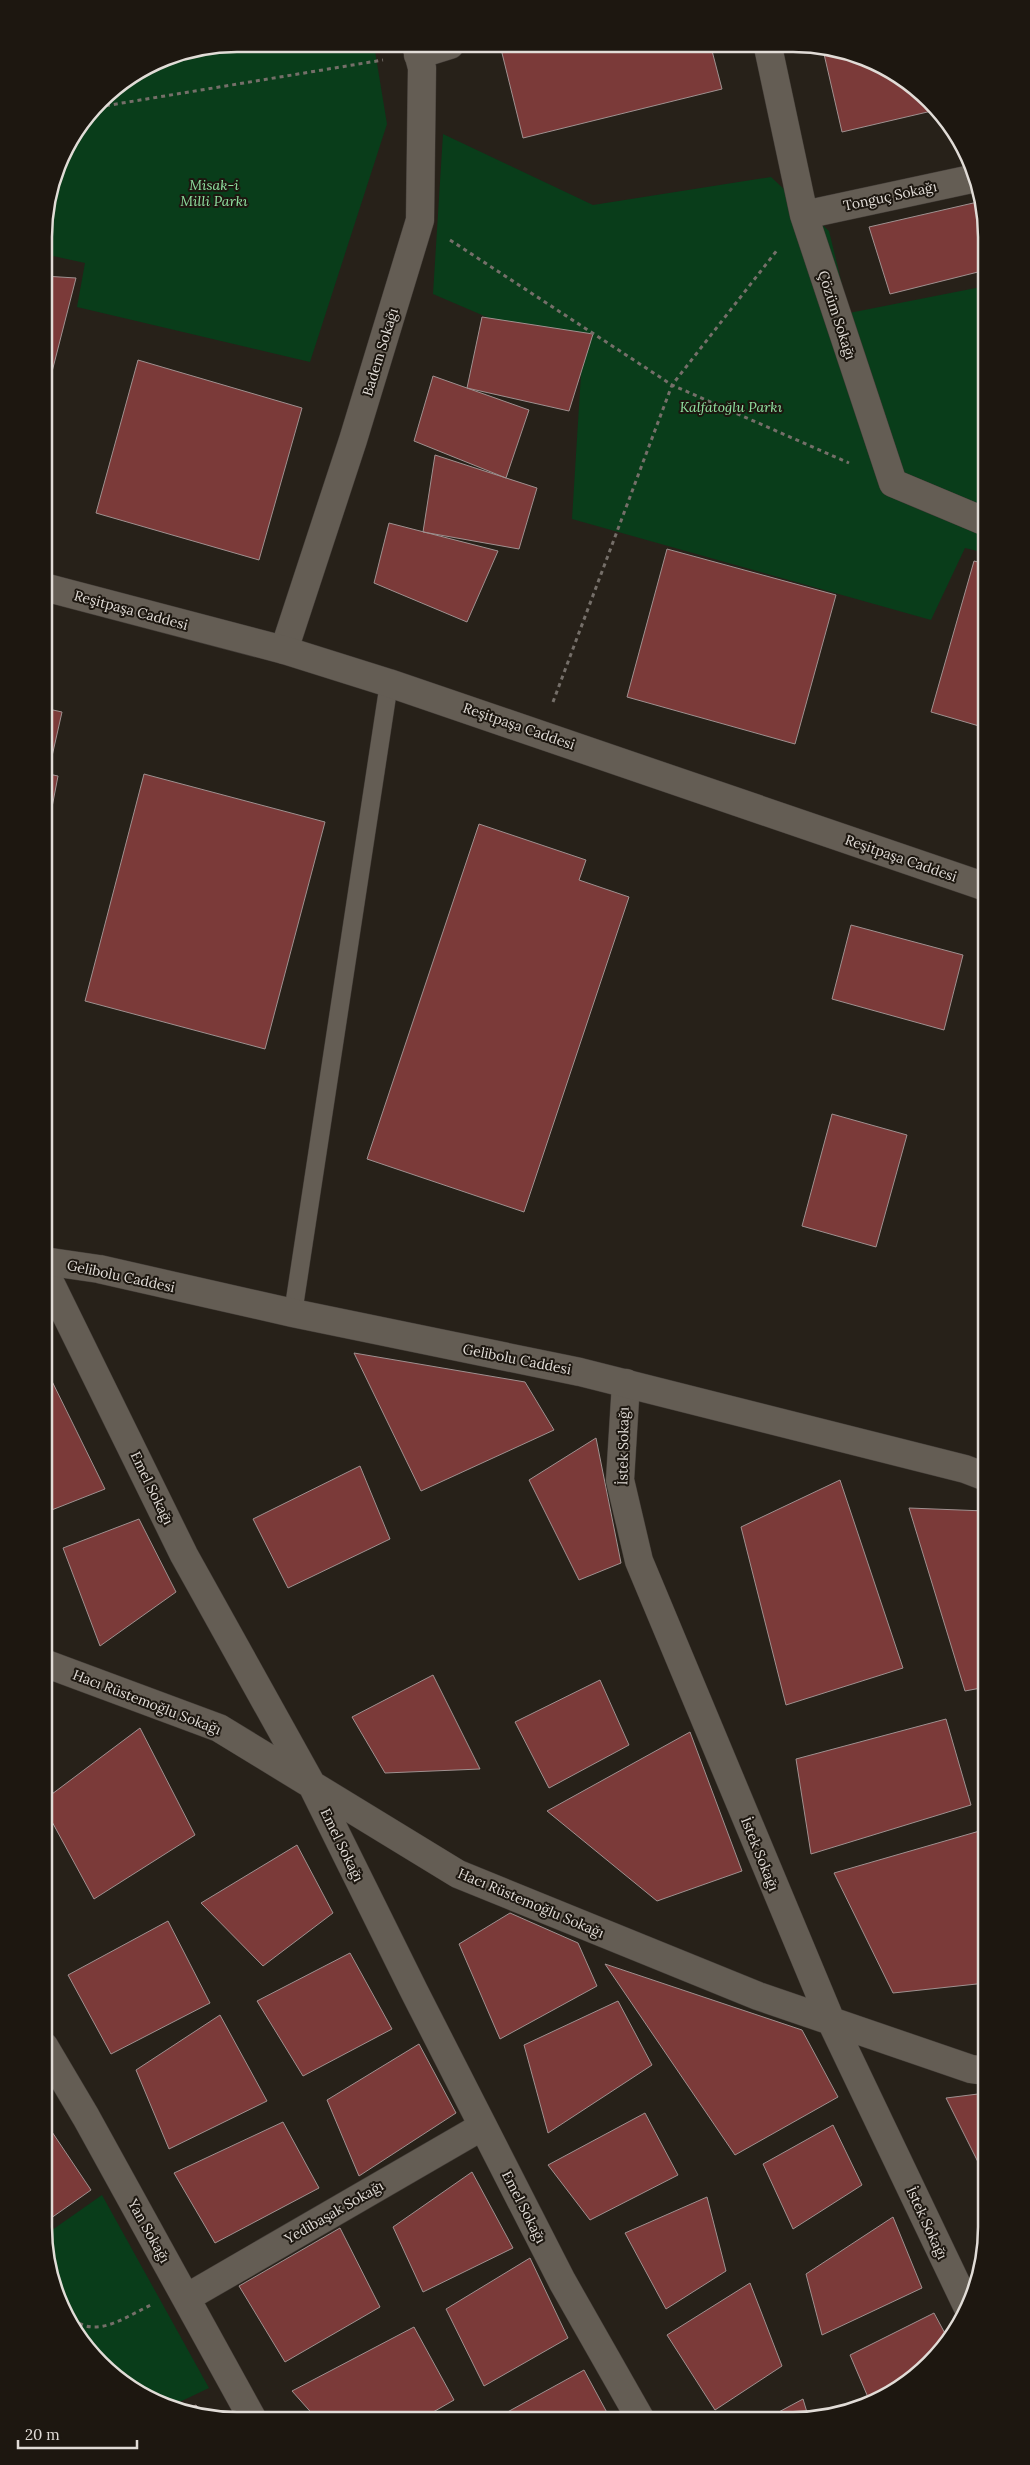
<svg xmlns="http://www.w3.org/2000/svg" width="1030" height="2465" font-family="Lora,serif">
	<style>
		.green { fill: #093d1a }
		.building { fill: #7b3a39; stroke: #9f9190 }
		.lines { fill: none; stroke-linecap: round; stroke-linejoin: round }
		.service-casing { stroke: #423c37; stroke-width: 19 }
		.minor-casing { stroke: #423c37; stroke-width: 29 }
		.tertiary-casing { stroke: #423c37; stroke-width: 29 }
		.path { stroke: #756f69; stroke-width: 3; stroke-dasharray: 4 4; stroke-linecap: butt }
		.service { stroke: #645d54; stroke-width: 18 }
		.minor { stroke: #645d54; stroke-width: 28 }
		.tertiary { stroke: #645d54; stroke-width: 28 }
		.labels { text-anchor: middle; stroke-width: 4; stroke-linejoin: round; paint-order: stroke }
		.park-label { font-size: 14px; font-style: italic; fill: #90e1a1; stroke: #1d1710 }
		.street-label { font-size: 14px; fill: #e1dcd7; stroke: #1d1710 }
		.rim { fill: none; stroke: #e1dcd7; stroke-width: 2.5 }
	</style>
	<rect width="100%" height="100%" fill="#272119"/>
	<!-- green -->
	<path class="green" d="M237,44L374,45L387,124L310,362L77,307L85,263L44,254V225L64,152L110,92L164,58Z
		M443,134L593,205L771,177L829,231L849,313L986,286V553L965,548L931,620L572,519L582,358L433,294Z
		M102,2195L209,2388L169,2407C115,2389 64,2333 50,2277C47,2264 47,2249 45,2235Z"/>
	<!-- building -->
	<path class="building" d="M500,45L711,47L722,89L523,138Z
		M840,51L878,64L929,100L936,110L842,132L824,54Z
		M982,201L986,238V270L890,294L869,227Z
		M44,276L76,278L44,403Z
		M482,317L593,334L569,411L467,388Z
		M138,360L302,408L259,560L96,513Z
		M433,376L529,410L506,478L414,441Z
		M435,455L537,488L519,549L423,532Z
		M389,523L498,551L467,622L374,583Z
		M667,549L836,595L795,744L627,697Z
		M974,561L986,564V728L931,712Z
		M44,708L62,712L48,774L44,773Z
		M44,773L58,776L44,849Z
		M144,774L325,822L265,1049L85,1001Z
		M479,824L586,860L579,880L629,897L524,1212L367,1159Z
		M851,925L963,955L944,1030L832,999Z
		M832,1114L907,1135L876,1247L802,1226Z
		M354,1353L525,1382L554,1430L421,1491Z
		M44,1365L105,1489L44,1513Z
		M596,1438L621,1563L579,1580L529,1480Z
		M360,1466L390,1539L288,1588L253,1519Z
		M840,1480L903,1668L786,1705L741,1527Z
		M909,1508L985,1511L986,1687L965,1691Z
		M139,1519L176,1592L100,1646L63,1548Z
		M433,1675L480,1769L385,1773L352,1717Z
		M600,1680L629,1745L549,1788L515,1722Z
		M946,1719L971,1805L811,1854L796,1759Z
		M140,1728L195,1835L94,1899L44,1807V1800Z
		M690,1732L742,1871L657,1901L547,1811Z
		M983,1830L986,1844V1983L893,1993L834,1873Z
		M297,1845L333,1913L263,1966L201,1903Z
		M510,1913L578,1943L597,1986L500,2039L459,1944Z
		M168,1921L210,2003L111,2054L68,1975Z
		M350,1953L392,2029L303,2076L257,2001Z
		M605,1964L802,2030L838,2097L735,2155Z
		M618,2001L652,2065L548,2133L524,2045Z
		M220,2015L267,2101L169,2149L136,2070Z
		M419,2044L456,2113L359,2176L327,2100Z
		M986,2093V2178L946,2098Z
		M645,2113L678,2175L590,2220L548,2165Z
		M44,2120L91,2190L44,2223Z
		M283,2122L319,2188L215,2243L174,2173Z
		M833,2125L862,2185L793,2229L763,2164Z
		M472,2172L513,2248L423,2292L393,2227Z
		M707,2197L726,2271L666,2309L625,2233Z
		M893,2217L922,2288L822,2335L806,2274Z
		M340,2228L380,2307L285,2362L239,2286Z
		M530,2258L568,2338L484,2386L446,2309Z
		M750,2283L782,2366L715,2410L667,2335Z
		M934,2313L948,2339L938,2355L900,2389L870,2402L850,2355Z
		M414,2327L454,2400L421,2419L316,2418L292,2391Z
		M584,2370L611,2420L504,2419L502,2415Z
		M803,2399L809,2419L762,2421Z
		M196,2405L205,2418L182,2412Z"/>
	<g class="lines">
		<defs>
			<path id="service" d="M293,1313L389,683"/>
			<path id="minor" d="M768,47L804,215L893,483L986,522
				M418,55L450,45
				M804,215L976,178
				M284,650L353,440L420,220L422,68L416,45
				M44,1270L184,1555L312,1785L414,1991L562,2281L641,2420
				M626,1383L620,1480L639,1561L831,2021L968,2308
				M44,1663L219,1728L458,1874L758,1996L971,2069L986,2071
				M44,2046L86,2117L252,2418
				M186,2298L483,2126"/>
			<path id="tertiary" d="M44,587L284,650L389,683L986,887
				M44,1261L99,1269L293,1313L580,1372L965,1469L986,1477"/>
		</defs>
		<!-- service casing -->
		<use href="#service" class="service-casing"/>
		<!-- minor casing -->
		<use href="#minor" class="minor-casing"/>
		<!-- tertiary casing -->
		<use href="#tertiary" class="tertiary-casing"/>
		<!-- path -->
		<path class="path" d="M98,107L383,60
			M450,240L672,385L849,463
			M553,702L672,385L778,249
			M62,2307C88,2345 119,2320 151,2305"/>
		<!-- service -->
		<use href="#service" class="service"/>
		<!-- minor -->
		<use href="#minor" class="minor"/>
		<!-- tertiary -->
		<use href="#tertiary" class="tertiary"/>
	</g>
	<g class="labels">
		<!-- park labels -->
		<g class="park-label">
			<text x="214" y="190">Misak-i<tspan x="214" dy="16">Milli Parkı</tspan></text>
			<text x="731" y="412">Kalfatoğlu Parkı</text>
		</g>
		<!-- street labels -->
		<g class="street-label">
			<text transform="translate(890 196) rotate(-12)" y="5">Tonguç Sokağı</text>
			<text transform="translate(837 315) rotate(72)" y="5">Çözüm Sokağı</text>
			<text transform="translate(380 352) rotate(-73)" y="5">Badem Sokağı</text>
			<text transform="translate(131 610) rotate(15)" y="5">Reşitpaşa Caddesi</text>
			<text transform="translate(519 726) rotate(19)" y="5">Reşitpaşa Caddesi</text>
			<text transform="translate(901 858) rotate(19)" y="5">Reşitpaşa Caddesi</text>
			<text transform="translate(121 1276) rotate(12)" y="5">Gelibolu Caddesi</text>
			<text transform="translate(517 1359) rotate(11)" y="5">Gelibolu Caddesi</text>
			<text transform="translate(623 1446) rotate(-89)" y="5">İstek Sokağı</text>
			<text transform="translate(152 1488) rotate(64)" y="5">Emel Sokağı</text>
			<text transform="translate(147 1702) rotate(21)" y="5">Hacı Rüstemoğlu Sokağı</text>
			<text transform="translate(342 1845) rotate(64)" y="5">Emel Sokağı</text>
			<text transform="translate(760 1854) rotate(68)" y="5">İstek Sokağı</text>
			<text transform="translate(531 1903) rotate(23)" y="5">Hacı Rüstemoğlu Sokağı</text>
			<text transform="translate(524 2207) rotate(63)" y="5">Emel Sokağı</text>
			<text transform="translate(334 2212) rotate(-30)" y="5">Yedibaşak Sokağı</text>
			<text transform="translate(927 2223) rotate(65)" y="5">İstek Sokağı</text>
			<text transform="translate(149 2231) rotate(61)" y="5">Yan Sokağı</text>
		</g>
	</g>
	<!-- crop -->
	<path d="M0 0H1030V2465H0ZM237 52H793A185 185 0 0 1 978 237V2227A185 185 0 0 1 793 2412H237A185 185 0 0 1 52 2227V237A185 185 0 0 1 237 52Z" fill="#1d1710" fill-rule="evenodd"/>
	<path class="rim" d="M237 52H793A185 185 0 0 1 978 237V2227A185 185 0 0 1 793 2412H237A185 185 0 0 1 52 2227V237A185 185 0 0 1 237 52Z"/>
	<!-- scale -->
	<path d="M18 2440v8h119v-8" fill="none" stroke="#e1dcd7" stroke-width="2.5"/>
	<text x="25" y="2440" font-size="15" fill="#e1dcd7" stroke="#1d1710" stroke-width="4" paint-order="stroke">20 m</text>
</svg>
